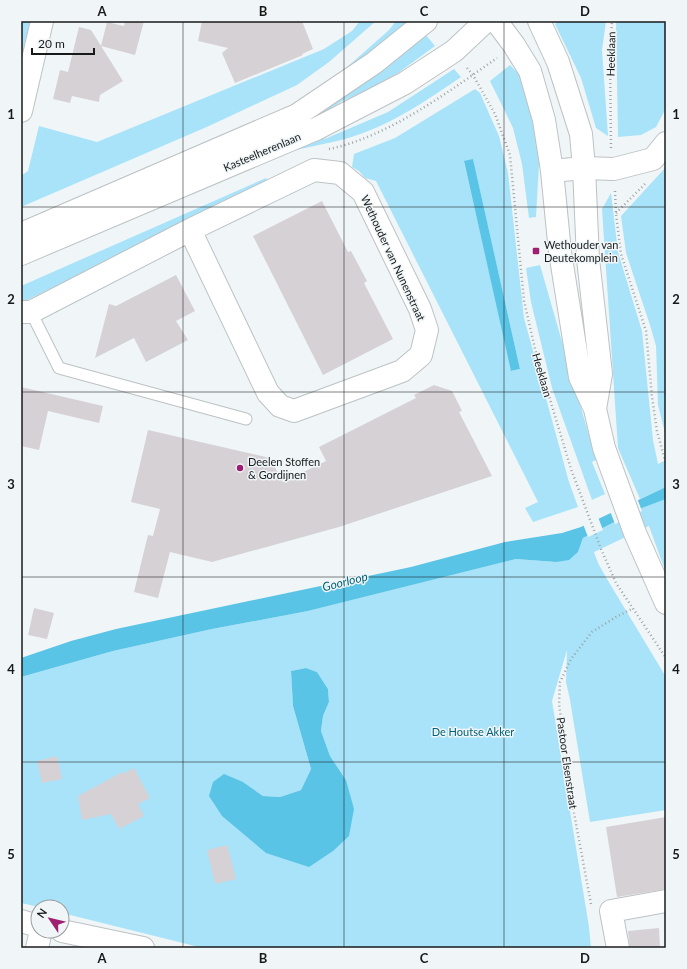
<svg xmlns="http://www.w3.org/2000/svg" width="687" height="969" font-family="Lato,sans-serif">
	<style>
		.green { fill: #a8e3f9; fill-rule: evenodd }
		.water { fill: #5ac4e6 }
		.pier { fill: #f0f6f8 }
		.building { fill: #d6d1d4 }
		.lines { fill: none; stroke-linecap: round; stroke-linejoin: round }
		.service-casing { stroke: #bdc2c4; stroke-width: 13 }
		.minor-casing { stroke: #bdc2c4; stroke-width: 24 }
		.secondary-casing { stroke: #bdc2c4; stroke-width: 24 }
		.path { stroke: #9fa4a5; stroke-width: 2.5; stroke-dasharray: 1 3; stroke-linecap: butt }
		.service { stroke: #fff; stroke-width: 11 }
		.minor { stroke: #fff; stroke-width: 22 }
		.secondary { stroke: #fff; stroke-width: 22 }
		.grid { fill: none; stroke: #181a1a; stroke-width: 1; stroke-opacity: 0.55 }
		.poi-dot { fill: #9e1f72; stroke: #f0f6f8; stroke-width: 1.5 }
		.labels { text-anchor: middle; stroke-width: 3; stroke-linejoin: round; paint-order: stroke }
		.street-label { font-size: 11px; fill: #181a1a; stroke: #f0f6f8 }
		.poi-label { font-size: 11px; fill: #181a1a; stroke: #f0f6f8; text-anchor: start }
		.park-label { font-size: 11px; fill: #036077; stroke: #f0f6f8 }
		.water-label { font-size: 12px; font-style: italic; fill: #005e75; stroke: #f0f6f8 }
		.neatline { fill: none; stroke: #181a1a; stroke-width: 1.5 }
		.grid-label { font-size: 13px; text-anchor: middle; font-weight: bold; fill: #181a1a }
	</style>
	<rect width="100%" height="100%" fill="#f0f6f8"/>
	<!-- green -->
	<path class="green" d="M21,21H30L21,59Z
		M360,21H376L329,62L297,85L209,126L21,207V176L28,171L39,126L97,142L324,49L352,31Z
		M396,21H413L319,95L263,120L303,99L337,76L389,30Z
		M559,21H606L602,50L608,136L596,128L581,78L555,24Z
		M616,21H659L666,24V108L656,127L641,135L618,137Z
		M425,34L435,46L398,73L361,93L342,101L302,127L234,150Z
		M510,65L520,75L530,104L540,147L536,217L529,218L522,164L513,128L490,81Z
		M454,69L461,77C430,98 399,120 363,133C337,143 308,146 281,154L291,145L327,138L388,112Z
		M475,89L480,93L499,136L508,173L524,318L569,482L578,507L533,522L525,508L538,502L376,181L365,178L359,171L352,167L354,154L395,138ZM473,160L520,369L512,371L464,162Z
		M666,167V437L658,405L656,346L650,325L626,253L621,216Z
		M266,178L268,182L21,303V286Z
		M611,193L618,252L642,331L653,440L658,464L666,460V498L662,489L640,499L618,448L602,209Z
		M540,265L596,460L592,462L605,494L592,500L552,388L531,302L526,268Z
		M666,499V573L649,526L594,552L598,563L607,579L666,677V810L590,822L570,700L566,682L567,650L552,701L589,927L591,948H203L62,913V907H39L21,903V677L113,651L212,629L308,611L516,559L556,562L578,552L583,538L642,508ZM306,668L317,672L328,689L329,702L323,716L321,731L330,756L346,780L222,816L243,782L263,796L280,797L301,790L311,769L293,706L291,671Z"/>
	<!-- water -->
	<path class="water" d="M473,159L520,369L511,371L464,161Z
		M666,487V499L642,508L583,538L578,552L569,560L556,562L516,559L308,611L212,629L113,651L21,677V658L71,641L116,629L411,567L505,542L562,533L581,527Z
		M306,668L317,672L328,689L329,702L323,716L321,731L330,756L346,780L354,809L349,836L333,851L309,867L266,853L222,816L209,796L213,782L224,774L243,782L263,796L280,797L301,790L311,769L293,706L291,671Z"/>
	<!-- pier -->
	<path class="pier" d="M637,498L642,511L615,524L610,511Z
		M598,517L603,530L588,537L583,524Z"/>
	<!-- building -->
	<path class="building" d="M125,21H144L135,55L101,46L107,22L124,26Z
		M202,21H302L313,49L302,54L303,55L235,83L222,53L228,48L198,41Z
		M79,27L91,30L123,81L100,95L99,102L72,96L70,103L53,99L60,70L68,72Z
		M322,201L348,252L351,251L367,281L364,283L393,339L323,375L253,236Z
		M176,275L195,311L176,321L188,340L146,362L134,338L95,358L109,304L116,306Z
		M434,385L452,391L462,411L459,412L492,476L339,527L212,562L170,552L158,598L134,592L148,535L153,536L160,509L131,502L148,430L270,458L283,482L326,461L319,447L416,398L414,395Z
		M21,387L103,406L99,423L48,411L39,450L21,446Z
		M34,608L54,613L47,639L28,635Z
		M57,756L62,779L42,783L37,761Z
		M134,768L150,798L138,804L144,816L119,829L111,814L82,820L78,796L122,772V774Z
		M666,817V889L617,897L606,827Z
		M227,845L236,879L215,884L207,850Z
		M659,928L660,948H630L628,931Z"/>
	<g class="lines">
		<defs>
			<path id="service" d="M31,312L59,368L246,419"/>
			<path id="minor" d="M21,111L42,21
				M552,171L584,168L614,169L653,159L666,143
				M21,312H31L190,230L314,170L340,173L363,192L420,309L427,330L421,355L402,371L294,411L280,406L268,393L190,230
				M21,921L38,926
				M62,931L143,948
				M37,948L41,931
				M618,948L611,911L666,901"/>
			<path id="secondary" d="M496,21L514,45L530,71L544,120L552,171L560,252L580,377L595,409L604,448L635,533L666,603
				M539,21L558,62L581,134L584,168L588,259L601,374L595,409
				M21,234L297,115L374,63L426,21
				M21,254L316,129L405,83L454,51L486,21"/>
		</defs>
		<!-- service casing -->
		<use href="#service" class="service-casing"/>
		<!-- minor casing -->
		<use href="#minor" class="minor-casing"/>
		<!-- secondary casing -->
		<use href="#secondary" class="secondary-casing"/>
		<!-- path -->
		<path class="path" d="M467,68L473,75L495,114L510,155L524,301L536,353L571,469L601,549L616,583L666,658
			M611,148L610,55L612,21
			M329,149C388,137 448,92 497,58
			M615,191L616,214L621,254L646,331L652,397L657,431L666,464
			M616,213L645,184
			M591,904L574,813L559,704L560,682L571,659L592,632L616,617L632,609"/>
		<!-- service -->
		<use href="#service" class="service"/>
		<!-- minor -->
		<use href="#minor" class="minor"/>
		<!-- secondary -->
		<use href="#secondary" class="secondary"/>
	</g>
	<!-- grid -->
	<path class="grid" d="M183,21V948M344,21V948M504,21V948M21,207H666M21,392H666M21,577H666M21,762H666"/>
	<!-- markers -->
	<g class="poi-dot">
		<rect x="532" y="247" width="8" height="8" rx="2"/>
		<circle cx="240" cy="468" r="4"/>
	</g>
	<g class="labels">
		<!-- street labels -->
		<g class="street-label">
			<text transform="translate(611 54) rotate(-89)" y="4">Heeklaan</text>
			<text transform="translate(262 152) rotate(-23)" y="4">Kasteelherenlaan</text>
			<text transform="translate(393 258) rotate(65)" y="4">Wethouder van Nunenstraat</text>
			<text transform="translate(542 375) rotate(74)" y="4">Heeklaan</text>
			<text transform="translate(567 763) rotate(82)" y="4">Pastoor Elsenstraat</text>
		</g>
		<!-- poi labels -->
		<g class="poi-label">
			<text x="544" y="249">Wethouder van<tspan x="544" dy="13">Deutekomplein</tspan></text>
			<text x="248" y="466">Deelen Stoffen<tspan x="248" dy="13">&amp; Gordijnen</tspan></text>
		</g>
		<!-- park labels -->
		<g class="park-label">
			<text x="473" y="736">De Houtse Akker</text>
		</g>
		<!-- water labels -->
		<g class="water-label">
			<text transform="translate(345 582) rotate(-14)" y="4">Goorloop</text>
		</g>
	</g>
	<!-- border -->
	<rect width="687" height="969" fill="none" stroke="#f0f6f8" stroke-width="44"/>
	<!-- north arrow -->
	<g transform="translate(50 919) rotate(305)"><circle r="19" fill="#f0f6f8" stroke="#9a9e9f"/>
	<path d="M0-3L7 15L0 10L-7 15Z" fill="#9e1f72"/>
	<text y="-6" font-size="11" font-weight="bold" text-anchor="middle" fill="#181a1a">N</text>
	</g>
	<!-- scale -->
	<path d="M32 48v6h62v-6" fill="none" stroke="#181a1a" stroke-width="2"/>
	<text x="38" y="48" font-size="12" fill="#181a1a" stroke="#f0f6f8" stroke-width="3" paint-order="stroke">20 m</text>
	<rect x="22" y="22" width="643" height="925" class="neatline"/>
	<g class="grid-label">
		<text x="102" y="16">A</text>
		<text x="263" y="16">B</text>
		<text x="424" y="16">C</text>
		<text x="585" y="16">D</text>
		<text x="11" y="119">1</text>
		<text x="676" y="119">1</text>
		<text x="11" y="304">2</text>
		<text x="676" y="304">2</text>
		<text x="11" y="489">3</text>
		<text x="676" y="489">3</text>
		<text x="11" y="674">4</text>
		<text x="676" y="674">4</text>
		<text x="11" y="859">5</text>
		<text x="676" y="859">5</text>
		<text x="102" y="963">A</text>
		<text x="263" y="963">B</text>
		<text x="424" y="963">C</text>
		<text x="585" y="963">D</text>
	</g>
</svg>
